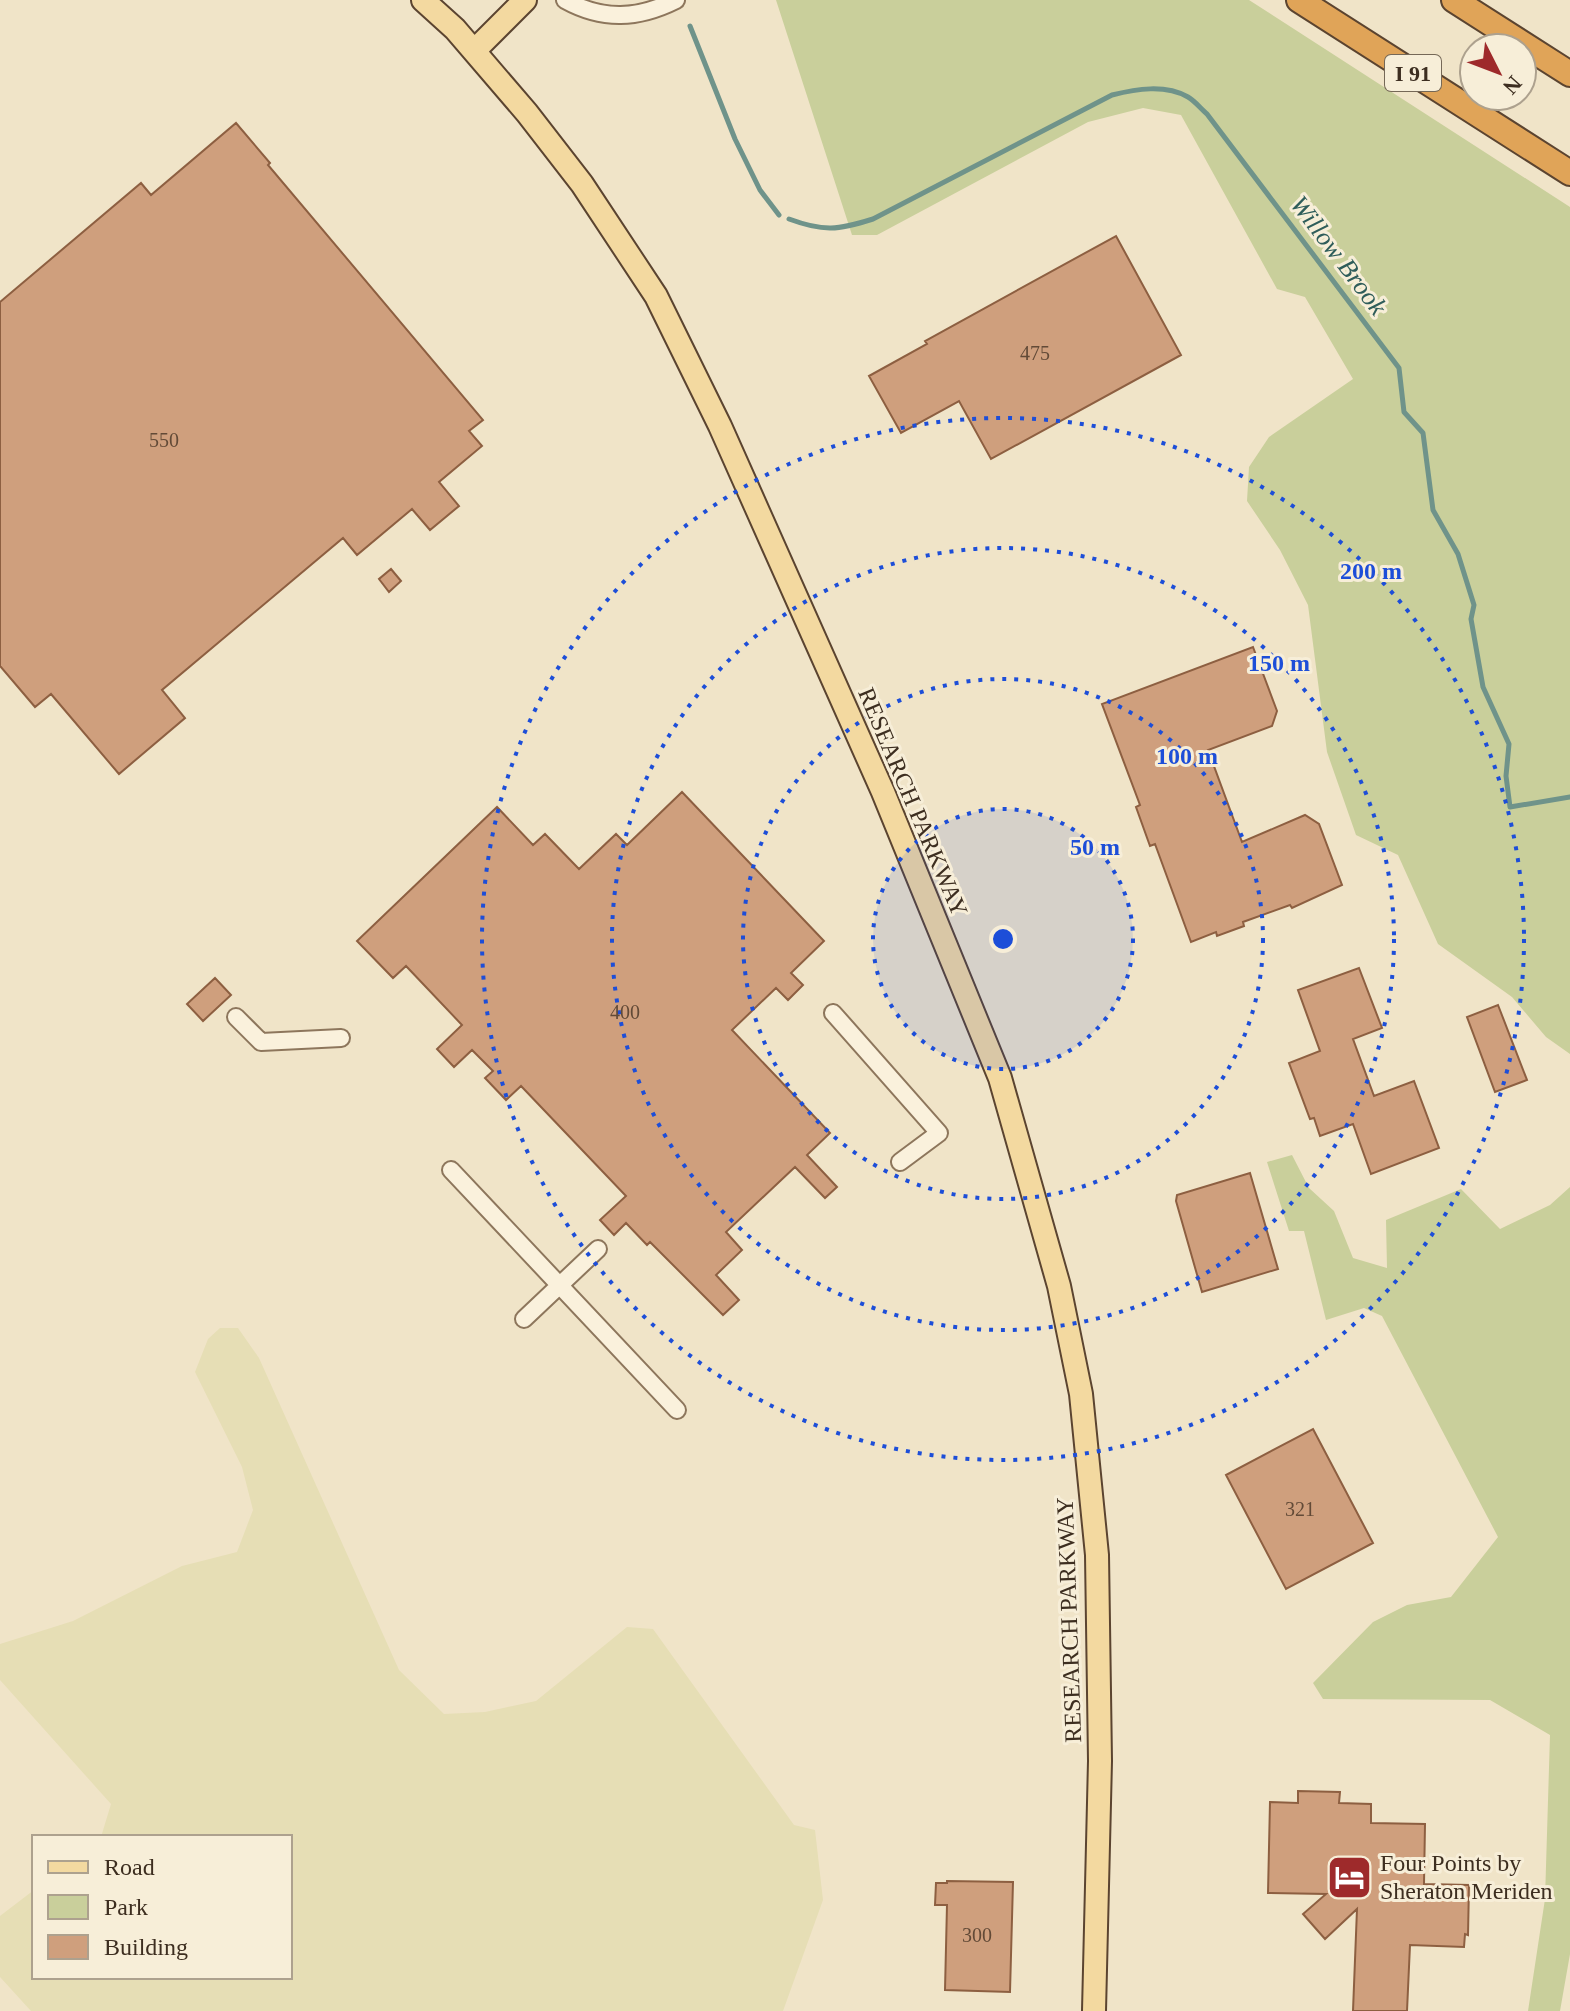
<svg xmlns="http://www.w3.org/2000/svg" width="1570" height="2011" font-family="Georgia,serif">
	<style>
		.farmland { fill: #e6deb5 }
		.green { fill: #c9cf9b }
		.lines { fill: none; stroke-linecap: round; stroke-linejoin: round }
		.stream { stroke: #6f938a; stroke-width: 5 }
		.building { fill: #cf9f7d; stroke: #8d5f41; stroke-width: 2 }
		.minor-casing { stroke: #8d765c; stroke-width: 20 }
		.major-casing { stroke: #5b4430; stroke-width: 26 }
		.highway-casing { stroke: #5b4430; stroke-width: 28 }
		.minor { stroke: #faf1dc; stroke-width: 16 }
		.major { stroke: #f3d9a0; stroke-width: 22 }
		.highway { stroke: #e0a458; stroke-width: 24 }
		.ring { fill: none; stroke: #1d4ed8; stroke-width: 4; stroke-dasharray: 4 8 }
		.labels { text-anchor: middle; stroke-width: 6; stroke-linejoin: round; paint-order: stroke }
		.number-label { font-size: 20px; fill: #624a37 }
		.shield { fill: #f7eed8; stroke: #756857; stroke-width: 2 }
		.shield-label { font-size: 22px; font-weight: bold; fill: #3d2e20 }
		.street-label { font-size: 24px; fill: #3d2e20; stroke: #f7eed8 }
		.poi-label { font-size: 24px; fill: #3d2e20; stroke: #f7eed8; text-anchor: start }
		.water-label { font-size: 26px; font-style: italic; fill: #2f5d5a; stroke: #f7eed8 }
		.centre { fill: #1d4ed8; stroke: #f7eed8; stroke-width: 4 }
		.ring-label { font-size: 24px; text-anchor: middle; font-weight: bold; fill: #1d4ed8; stroke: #f7eed8; stroke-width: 6; stroke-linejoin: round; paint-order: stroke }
	</style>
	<rect width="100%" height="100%" fill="#f0e4c8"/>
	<!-- farmland -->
	<path class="farmland" d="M220,1328H238L259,1358L399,1670L444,1714L485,1712L536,1701L627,1627L653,1629L794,1825L815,1830L823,1900L783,2011H31L0,1977V1916L34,1890V1977H290V1837H101L111,1804L0,1680V1644L73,1621L182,1566L237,1552L253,1510L242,1467L195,1372L208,1339Z"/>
	<!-- green -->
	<path class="green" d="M776,0H1249L1570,207V1054L1546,1037L1512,997L1438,944L1398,855L1356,835L1327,752L1308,605L1280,550L1247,501L1249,467L1269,437L1353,379L1305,297L1277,289L1181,115L1143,108L1088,122L877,235H852Z
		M1292,1155L1309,1188L1334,1211L1353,1258L1387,1268L1386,1220L1461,1189L1500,1229L1550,1205L1570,1187V1954L1560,2011H1528L1545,1899L1550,1735L1490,1700L1323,1699L1313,1683L1373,1622L1407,1605L1451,1597L1498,1537L1382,1316L1364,1308L1326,1320L1304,1231H1289L1267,1162Z"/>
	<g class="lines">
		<!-- stream -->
		<path class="stream" d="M690,26L735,139L760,190L779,215
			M789,219C824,232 838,230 873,219L1112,95C1136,89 1165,84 1188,97C1195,101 1201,109 1207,114L1399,368L1404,412L1423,433L1433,510L1458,554L1474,605L1471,619L1483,687L1509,744L1506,776L1510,807L1570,797"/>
	</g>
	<!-- building -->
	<path class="building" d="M236,123L270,163L268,165L483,420L469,431L482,446L439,482L459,506L430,530L412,509L357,555L343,538L162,690L185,718L119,774L51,694L35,707L0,666V302L141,183L151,195Z
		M1116,236L1181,355L991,459L959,401L901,433L869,376L927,344L925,341Z
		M391,569L401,581L389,592L379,579Z
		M1253,647L1277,711L1272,726L1208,750L1242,842L1305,815L1319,824L1342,885L1292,908L1290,905L1243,922L1244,926L1217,936L1216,932L1191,942L1155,844L1150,846L1136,807L1140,805L1102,704Z
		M682,792L824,941L791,973L803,985L788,1000L776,988L732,1030L830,1133L807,1155L837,1187L825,1198L795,1167L726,1232L742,1250L716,1275L739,1300L723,1315L650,1242L647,1245L626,1223L614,1235L600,1220L626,1196L521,1086L506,1100L485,1078L493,1071L472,1050L454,1067L437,1049L462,1025L406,966L393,978L357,941L497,807L533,845L545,834L579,869L616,834L627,845Z
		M1359,968L1382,1028L1353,1039L1374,1096L1414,1081L1439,1148L1371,1174L1353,1124L1320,1136L1314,1118L1310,1119L1289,1063L1320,1051L1298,990Z
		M215,978L231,995L203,1021L187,1004Z
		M1498,1005L1527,1080L1495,1092L1467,1017Z
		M1250,1173L1278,1269L1202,1292L1176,1201L1177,1195Z
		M1313,1429L1373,1543L1286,1589L1226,1475Z
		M1298,1791L1340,1792L1339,1803L1371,1804V1823L1425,1824L1424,1884L1469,1885L1468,1935L1465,1934L1464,1947L1410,1945L1407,2011H1353L1357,1909L1325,1939L1303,1914L1326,1894L1268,1893L1270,1802L1298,1803Z
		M947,1881L1013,1882L1010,1992L945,1990L947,1905H935L936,1883H947Z"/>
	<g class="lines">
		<defs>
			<path id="minor" d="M565,0C603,21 638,19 676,0
				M833,1013L939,1133L900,1162
				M236,1017L261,1042L341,1038
				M451,1170L677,1410
				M524,1319L598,1249"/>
			<path id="major" d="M423,0L455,29L527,113L582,184L656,296L720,426L883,792L1000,1078L1059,1286L1081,1394L1097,1555L1100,1761L1094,2011
				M475,50L525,0"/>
			<path id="highway" d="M1299,0L1570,173
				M1454,0L1570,74"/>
		</defs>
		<!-- minor casing -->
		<use href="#minor" class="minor-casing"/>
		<!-- major casing -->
		<use href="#major" class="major-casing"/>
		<!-- highway casing -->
		<use href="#highway" class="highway-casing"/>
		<!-- minor -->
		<use href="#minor" class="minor"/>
		<!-- major -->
		<use href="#major" class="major"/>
		<!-- highway -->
		<use href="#highway" class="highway"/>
	</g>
	<!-- distance rings -->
	<circle cx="1003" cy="939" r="130" fill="#1d4ed8" fill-opacity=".12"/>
	<g class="ring">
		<circle cx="1003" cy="939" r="130"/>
		<circle cx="1003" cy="939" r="260"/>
		<circle cx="1003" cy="939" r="391"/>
		<circle cx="1003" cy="939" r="521"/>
	</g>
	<!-- icons -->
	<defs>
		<symbol id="hotel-square" viewBox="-11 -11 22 22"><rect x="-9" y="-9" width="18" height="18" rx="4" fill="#9e2a2b" stroke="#f7eed8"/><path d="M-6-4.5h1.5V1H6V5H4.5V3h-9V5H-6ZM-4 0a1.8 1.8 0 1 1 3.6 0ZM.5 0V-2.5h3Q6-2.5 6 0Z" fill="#fff"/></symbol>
	</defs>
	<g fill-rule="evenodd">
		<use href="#hotel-square" x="1324" y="1852" width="51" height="51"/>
	</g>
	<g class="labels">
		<!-- number labels -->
		<g class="number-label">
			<text x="1035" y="360">475</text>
			<text x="164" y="447">550</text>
			<text x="625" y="1019">400</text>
			<text x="1300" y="1516">321</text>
			<text x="977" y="1942">300</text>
		</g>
		<!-- shield labels -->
		<rect class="shield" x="1385" y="55" width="56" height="36" rx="6"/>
		<g class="shield-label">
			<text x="1413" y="81">I 91</text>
		</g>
		<!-- street labels -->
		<g class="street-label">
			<text transform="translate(913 802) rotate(67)" y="8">RESEARCH PARKWAY</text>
			<text transform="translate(1069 1620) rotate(-92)" y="8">RESEARCH PARKWAY</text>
		</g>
		<!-- poi labels -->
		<g class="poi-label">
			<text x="1380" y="1871">Four Points by<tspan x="1380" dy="28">Sheraton Meriden</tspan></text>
		</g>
		<!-- water labels -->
		<g class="water-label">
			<text transform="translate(1339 255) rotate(53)" y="9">Willow Brook</text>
		</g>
	</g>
	<circle cx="1003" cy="939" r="12" class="centre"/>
	<g class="ring-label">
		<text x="1371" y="579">200 m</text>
		<text x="1279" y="671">150 m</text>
		<text x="1187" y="764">100 m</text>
		<text x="1095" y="855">50 m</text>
	</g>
	<!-- legend -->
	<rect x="32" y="1835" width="260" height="144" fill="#f7eed8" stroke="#ada18e" stroke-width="2"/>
	<rect x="48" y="1861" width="40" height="12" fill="#f3d9a0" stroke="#ada18e" stroke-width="2"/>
	<text x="104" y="1875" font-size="24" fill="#3d2e20">Road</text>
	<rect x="48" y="1895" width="40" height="24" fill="#c9cf9b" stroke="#ada18e" stroke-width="2"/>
	<text x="104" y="1915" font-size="24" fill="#3d2e20">Park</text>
	<rect x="48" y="1935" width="40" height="24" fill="#cf9f7d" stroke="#ada18e" stroke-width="2"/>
	<text x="104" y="1955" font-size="24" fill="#3d2e20">Building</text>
	<!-- north arrow -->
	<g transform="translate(1498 72) rotate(132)"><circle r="38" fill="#f7eed8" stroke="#ada18e" stroke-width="2"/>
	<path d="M0-6L14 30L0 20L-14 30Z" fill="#9e2a2b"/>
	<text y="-12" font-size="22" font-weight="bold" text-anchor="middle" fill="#3d2e20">N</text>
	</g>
</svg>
